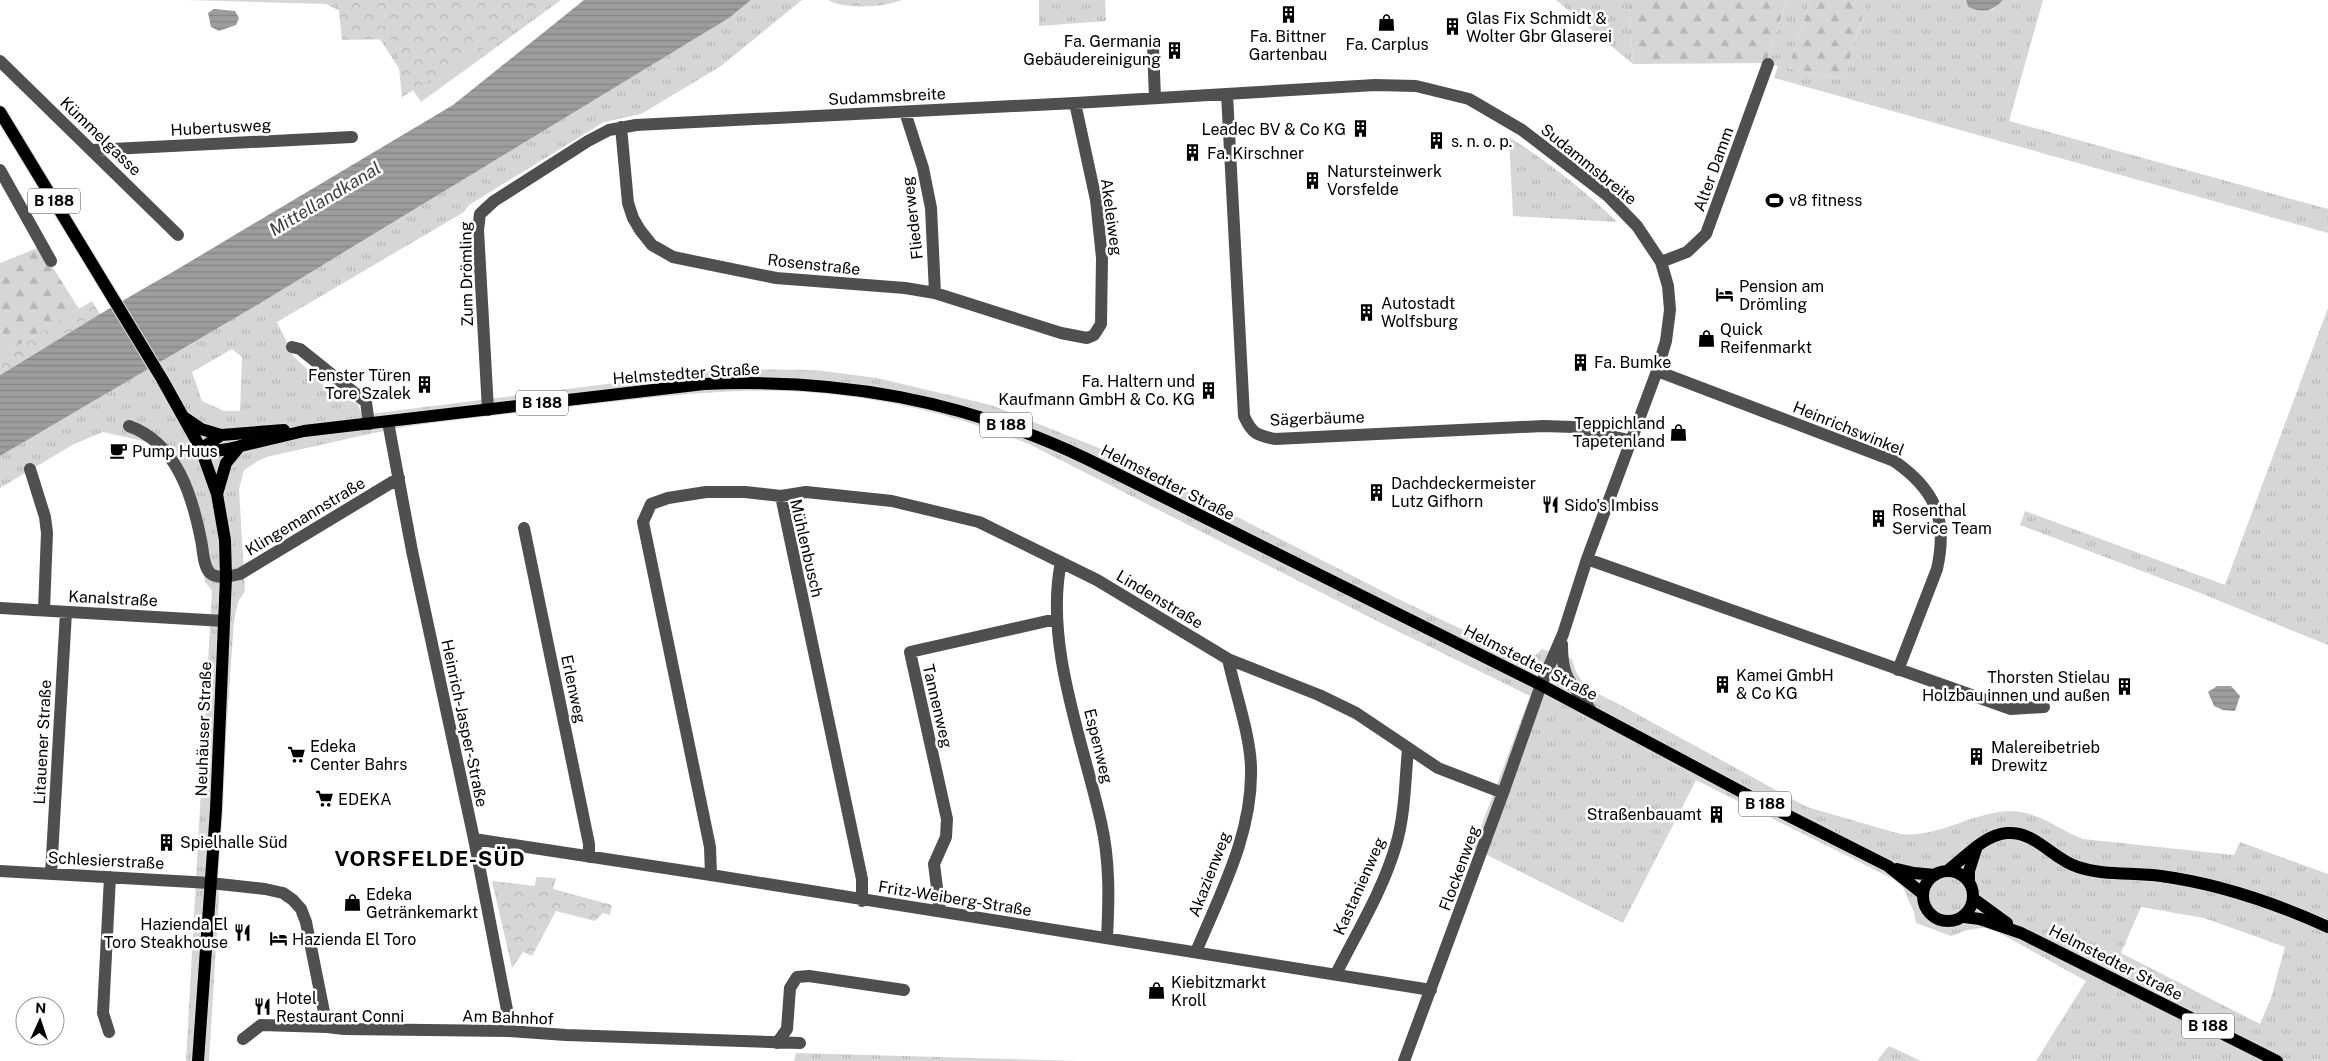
<svg xmlns="http://www.w3.org/2000/svg" width="2328" height="1061" font-family="'Public Sans',sans-serif">
	<style>
		.grass { fill: url(#grass-tufts); fill-rule: evenodd }
		.forest { fill: url(#forest-firs) }
		.park { fill: url(#park-crowns) }
		.water { fill: url(#water-rules) }
		.lines { fill: none; stroke-linecap: round; stroke-linejoin: round }
		.major-casing { stroke: #dbdbdb; stroke-width: 14 }
		.minor { stroke: #4f4f4f; stroke-width: 12 }
		.major { stroke: #000; stroke-width: 12 }
		.labels { text-anchor: middle; stroke-width: 5; stroke-linejoin: round; paint-order: stroke }
		.shield { fill: #fff; stroke: #4c4c4c; stroke-width: 1 }
		.shield-label { font-size: 15px; font-weight: bold; fill: #000 }
		.poi-label { font-size: 16px; fill: #000; stroke: #fff; text-anchor: start }
		.street-label { font-size: 16px; fill: #000; stroke: #fff }
		.water-label { font-size: 18px; font-style: italic; fill: #3e3e3e; stroke: #fff }
		.district-label { font-size: 21px; font-weight: bold; letter-spacing: 1px; fill: #000; stroke: #fff }
	</style>
	<defs>
		<pattern id="grass-tufts" width="24" height="20" patternUnits="userSpaceOnUse" patternTransform="scale(1.25)"><rect width="24" height="20" fill="#d6d6d6"/><path d="M3 7l-1-3M5 7V3M7 7l1-3M15 17l-1-3M17 17v-4M19 17l1-3" fill="none" stroke="#b6b6b6"/></pattern>
		<pattern id="forest-firs" width="22" height="20" patternUnits="userSpaceOnUse" patternTransform="scale(1.25)"><rect width="22" height="20" fill="#d6d6d6"/><path d="M5 1l3.5 6h-7zM16 11l3.5 6h-7z" fill="#b6b6b6"/></pattern>
		<pattern id="park-crowns" width="20" height="18" patternUnits="userSpaceOnUse" patternTransform="scale(1.25)"><rect width="20" height="18" fill="#d6d6d6"/><path d="M2 6a3 3 0 1 1 6 0M12 15a3 3 0 1 1 6 0" fill="none" stroke="#b6b6b6"/></pattern>
		<pattern id="water-rules" width="6" height="5" patternUnits="userSpaceOnUse" patternTransform="scale(1.25)"><rect width="6" height="5" fill="#9d9d9d"/><path d="M0 2.5h6" fill="none" stroke="#858585"/></pattern>
	</defs>
	<rect width="100%" height="100%" fill="#fff"/>
	<!-- grass -->
	<path class="grass" d="M187,0H561L421,102L372,27L326,4Z
		M751,0H802L721,66L641,114L604,122L469,205L464,212L277,322L294,357L337,397L357,403L362,415L726,369L815,370L877,378L991,405L1114,454L1394,597L1522,658L1531,659L1542,649L1572,659C1577,684 1593,692 1615,702L1807,807L1900,834C1940,838 1973,811 2012,811C2040,812 2059,830 2083,839L2234,855L2240,842L2328,874V1061H2036L2086,981L1989,927L1967,930L1951,936L1916,923L1914,912L1901,883L1696,780L1623,923L1473,848L1530,696L1383,624L1031,445C963,417 887,398 813,392C730,386 647,398 565,407C510,414 454,418 399,428C356,436 313,447 270,456L258,461L244,470L239,489L245,591L238,602L234,620L217,863L219,898L209,1061H186L212,590L205,582L200,551L188,503L168,463L148,442L103,432L74,444L0,488V456L356,245L729,18ZM232,349L242,357L240,411H224L202,401L192,372ZM2141,907L2204,918L2285,947L2271,998L2260,1024L2121,953Z
		M1039,0H1105L1106,21L1039,26Z
		M1556,0H1629L1633,64Z
		M1787,0H1811L1788,68L1844,79L1867,0H1966L1968,7L1992,10L2003,0H2043L2009,121L2328,209V233L1774,78L1778,66L1766,63Z
		M1509,137C1548,162 1584,190 1617,222L1513,216Z
		M2328,308V645L2195,591L2020,525L2025,511L2225,585Z
		M1889,1046L1921,1061H1877Z
		M796,1053L1078,1061H794Z"/>
	<!-- forest -->
	<path class="forest" d="M1629,0H1787L1766,63L1633,64Z
		M1811,0H1867L1844,79L1788,68Z
		M40,247L79,309L0,356V263Z"/>
	<!-- park -->
	<path class="park" d="M338,0H556L522,25L402,97L396,39L342,40Z
		M828,0H902C885,7 844,10 828,0Z
		M92,301L101,316L0,375V356Z
		M536,877L556,878L553,889L612,905L610,915L603,913L595,921L556,911L532,956L523,952L512,968L492,881L535,886Z"/>
	<!-- water -->
	<path class="water" d="M584,0H751L729,18L257,305L0,456V375C57,341 113,305 171,273L453,105Z
		M1966,0H2003C1992,12 1983,13 1968,7Z
		M214,9L235,11L239,18L236,25L219,31L211,27L208,13Z
		M2217,686H2231L2240,696L2235,711L2223,710L2214,706L2208,692Z"/>
	<g class="lines">
		<defs>
			<path id="major" d="M0,112L162,379L201,449L217,494L225,540L226,577L216,809L198,1061
				M185,418L201,429L221,435
				M201,449L215,451L228,449L304,431L704,384C840,378 963,400 1087,459L1541,685L1753,798L1888,866L1923,894
				M201,449L221,435L284,430
				M217,494L226,463L240,446
				M1897,869L1914,873L1935,875
				M1923 896a25 25 0 1 1 50 0a25 25 0 1 1-50 0Z
				M1947,871C1965,858 1983,835 2007,833C2036,831 2052,859 2078,867C2104,876 2134,872 2161,876C2220,884 2275,903 2328,927
				M1969,882V871L1977,846
				M1974,899L2007,923
				M1964,917L1980,919L2021,933L2277,1061"/>
		</defs>
		<!-- major casing -->
		<use href="#major" class="major-casing"/>
		<!-- minor -->
		<path class="minor" d="M1153,46L1155,98
			M0,61L178,235
			M1227,94L1244,416C1252,434 1257,435 1275,439L1543,426L1574,427L1632,441
			M905,112L923,168L931,208L935,293
			M621,127L628,203L633,218L640,230L652,245L673,257L776,278L905,288L935,293L1061,333L1087,338L1094,335L1101,324L1102,258L1096,200L1075,103
			M92,150L352,137
			M0,170L51,261
			M1661,262L1687,252L1706,234L1768,64
			M292,347L300,349L366,402L369,424
			M1657,371L1894,461C1936,490 1948,520 1937,569L1898,670
			M488,410L478,230L480,214L494,201L588,141L609,130L636,125L1075,103L1375,85L1416,86L1469,99L1522,130L1608,196L1637,226L1661,262L1668,286L1670,310L1666,341L1657,371L1587,559L1563,634L1541,685L1503,793L1404,1061
			M388,422L412,551L474,839L508,1015L509,1031
			M129,426C176,443 192,494 201,540C203,549 203,566 210,573C218,580 232,576 240,574L399,478
			M30,469L45,517L47,533L44,610
			M781,496L862,879V901
			M524,528L589,844V857
			M1587,559L2011,709L2044,707
			M1061,562C1044,644 1083,741 1101,822C1110,861 1109,899 1107,938
			M0,608L224,621
			M1562,644C1562,684 1573,681 1591,711
			M474,839L711,875L1431,990
			M0,871L210,883L265,889L283,893L293,900L301,909L306,922L327,1027
			M51,874L66,612
			M711,875L710,847L643,522L651,504L668,498L706,492H745L781,496L806,492L892,501L979,522L1097,580L1228,659L1319,695L1356,713L1438,768L1503,793
			M940,911L934,864L946,837L947,819L910,652L1056,619
			M1196,952C1221,892 1253,833 1251,767C1250,734 1235,692 1228,659
			M1336,974C1357,932 1383,890 1396,845C1405,815 1405,781 1408,749
			M109,1032L103,1013L110,877
			M243,1039L261,1025L327,1027L344,1029L509,1031L566,1035L800,1043
			M777,1043L787,1029L790,988L797,977L809,976L904,990"/>
		<!-- major -->
		<use href="#major" class="major"/>
	</g>
	<!-- icons -->
	<defs>
		<symbol id="building-bare" viewBox="-9 -9 18 18"><path d="M-4-6H4V6H1V3H-1V6H-4ZM-2.5-4.3h1.7v1.8h-1.7ZM.8-4.3h1.7v1.8H.8ZM-2.5-1h1.7V.8h-1.7ZM.8-1h1.7V.8H.8Z" fill="#000" stroke="#fff" stroke-width="2.5" paint-order="stroke"/></symbol>
		<symbol id="shop-bare" viewBox="-9 -9 18 18"><path d="M-5-2.5h2.3a2.7 3.5 0 0 1 5.4 0H5L5.5 6h-11ZM-1.5-2.5h3a1.5 2.3 0 0 0-3 0Z" fill="#000" stroke="#fff" stroke-width="2.5" paint-order="stroke"/></symbol>
		<symbol id="stadium-bare" viewBox="-9 -9 18 18"><path d="M0-5a6.5 5 0 1 0 0 10a6.5 5 0 1 0 0-10ZM-3.5-1.8h7v3.6h-7Z" fill="#000" stroke="#fff" stroke-width="2.5" paint-order="stroke"/></symbol>
		<symbol id="hotel-bare" viewBox="-9 -9 18 18"><path d="M-6-4.5h1.5V1H6V5H4.5V3h-9V5H-6ZM-4 0a1.8 1.8 0 1 1 3.6 0ZM.5 0V-2.5h3Q6-2.5 6 0Z" fill="#000" stroke="#fff" stroke-width="2.5" paint-order="stroke"/></symbol>
		<symbol id="cafe-bare" viewBox="-9 -9 18 18"><path d="M-5.5-4.5H6V0H3Q3 3.5 0 3.5H-2.5Q-5.5 3.5-5.5 0ZM3-3.2v2h1.7v-2ZM-6 4.5H4V6H-6Z" fill="#000" stroke="#fff" stroke-width="2.5" paint-order="stroke"/></symbol>
		<symbol id="restaurant-bare" viewBox="-9 -9 18 18"><path d="M-5-6h1v4h1v-4h1v4h1v-4h1v5L-1.5 .5V6h-2V.5L-5-1ZM5-6V6H3V1.5H1.5Q1.5-4 5-6Z" fill="#000" stroke="#fff" stroke-width="2.5" paint-order="stroke"/></symbol>
		<symbol id="supermarket-bare" viewBox="-9 -9 18 18"><path d="M-6-5.5h2.5l.6 2H6L4.5 2H-2.5L-4.4-4H-6ZM-1.5 3.2a1.3 1.3 0 1 0 .1 0ZM3 3.2a1.3 1.3 0 1 0 .1 0Z" fill="#000" stroke="#fff" stroke-width="2.5" paint-order="stroke"/></symbol>
	</defs>
	<g fill-rule="evenodd">
		<use href="#building-bare" x="1276" y="2" width="25" height="25"/>
		<use href="#shop-bare" x="1374" y="10" width="25" height="25"/>
		<use href="#building-bare" x="1440" y="14" width="25" height="25"/>
		<use href="#building-bare" x="1162" y="38" width="25" height="25"/>
		<use href="#building-bare" x="1348" y="116" width="25" height="25"/>
		<use href="#building-bare" x="1424" y="128" width="25" height="25"/>
		<use href="#building-bare" x="1180" y="140" width="25" height="25"/>
		<use href="#building-bare" x="1300" y="168" width="25" height="25"/>
		<use href="#stadium-bare" x="1762" y="188" width="25" height="25"/>
		<use href="#hotel-bare" x="1712" y="282" width="25" height="25"/>
		<use href="#building-bare" x="1354" y="300" width="25" height="25"/>
		<use href="#shop-bare" x="1694" y="326" width="25" height="25"/>
		<use href="#building-bare" x="1568" y="350" width="25" height="25"/>
		<use href="#building-bare" x="412" y="372" width="25" height="25"/>
		<use href="#building-bare" x="1196" y="378" width="25" height="25"/>
		<use href="#shop-bare" x="1666" y="420" width="25" height="25"/>
		<use href="#cafe-bare" x="106" y="438" width="25" height="25"/>
		<use href="#building-bare" x="1364" y="480" width="25" height="25"/>
		<use href="#restaurant-bare" x="1538" y="492" width="25" height="25"/>
		<use href="#building-bare" x="1866" y="506" width="25" height="25"/>
		<use href="#building-bare" x="1710" y="672" width="25" height="25"/>
		<use href="#building-bare" x="2112" y="674" width="25" height="25"/>
		<use href="#supermarket-bare" x="284" y="742" width="25" height="25"/>
		<use href="#building-bare" x="1964" y="744" width="25" height="25"/>
		<use href="#supermarket-bare" x="312" y="786" width="25" height="25"/>
		<use href="#building-bare" x="1704" y="802" width="25" height="25"/>
		<use href="#building-bare" x="154" y="830" width="25" height="25"/>
		<use href="#shop-bare" x="340" y="890" width="25" height="25"/>
		<use href="#restaurant-bare" x="230" y="920" width="25" height="25"/>
		<use href="#hotel-bare" x="266" y="926" width="25" height="25"/>
		<use href="#shop-bare" x="1144" y="978" width="25" height="25"/>
		<use href="#restaurant-bare" x="250" y="994" width="25" height="25"/>
	</g>
	<g class="labels">
		<!-- shield labels -->
		<g class="shield">
			<rect x="28" y="188.5" width="52" height="25" rx="4"/>
			<rect x="516" y="390.5" width="52" height="25" rx="4"/>
			<rect x="980" y="412.5" width="52" height="25" rx="4"/>
			<rect x="1739" y="791.5" width="52" height="25" rx="4"/>
			<rect x="2182" y="1013.5" width="52" height="25" rx="4"/>
		</g>
		<g class="shield-label">
			<text x="54" y="206">B 188</text>
			<text x="542" y="408">B 188</text>
			<text x="1006" y="430">B 188</text>
			<text x="1765" y="809">B 188</text>
			<text x="2208" y="1031">B 188</text>
		</g>
		<!-- poi labels -->
		<g class="poi-label">
			<text x="1466" y="24">Glas Fix Schmidt &amp;<tspan x="1466" dy="18">Wolter Gbr Glaserei</tspan></text>
			<text x="1288" y="42" text-anchor="middle">Fa. Bittner<tspan x="1288" dy="18">Gartenbau</tspan></text>
			<text x="1161" y="47" text-anchor="end">Fa. Germania<tspan x="1161" dy="18">Gebäudereinigung</tspan></text>
			<text x="1387" y="50" text-anchor="middle">Fa. Carplus</text>
			<text x="1346" y="135" text-anchor="end">Leadec BV &amp; Co KG</text>
			<text x="1451" y="147">s. n. o. p.</text>
			<text x="1207" y="159">Fa. Kirschner</text>
			<text x="1327" y="177">Natursteinwerk<tspan x="1327" dy="18">Vorsfelde</tspan></text>
			<text x="1789" y="206">v8 fitness</text>
			<text x="1739" y="292">Pension am<tspan x="1739" dy="18">Drömling</tspan></text>
			<text x="1381" y="309">Autostadt<tspan x="1381" dy="18">Wolfsburg</tspan></text>
			<text x="1720" y="335">Quick<tspan x="1720" dy="18">Reifenmarkt</tspan></text>
			<text x="1594" y="368">Fa. Bumke</text>
			<text x="411" y="381" text-anchor="end">Fenster Türen<tspan x="411" dy="18">Tore Szalek</tspan></text>
			<text x="1195" y="387" text-anchor="end">Fa. Haltern und<tspan x="1195" dy="18">Kaufmann GmbH &amp; Co. KG</tspan></text>
			<text x="1665" y="429" text-anchor="end">Teppichland<tspan x="1665" dy="18">Tapetenland</tspan></text>
			<text x="132" y="457">Pump Huus</text>
			<text x="1391" y="489">Dachdeckermeister<tspan x="1391" dy="18">Lutz Gifhorn</tspan></text>
			<text x="1564" y="511">Sido's Imbiss</text>
			<text x="1892" y="516">Rosenthal<tspan x="1892" dy="18">Service Team</tspan></text>
			<text x="1736" y="681">Kamei GmbH<tspan x="1736" dy="18">&amp; Co KG</tspan></text>
			<text x="2110" y="683" text-anchor="end">Thorsten Stielau<tspan x="2110" dy="18">Holzbau innen und außen</tspan></text>
			<text x="310" y="752">Edeka<tspan x="310" dy="18">Center Bahrs</tspan></text>
			<text x="1991" y="753">Malereibetrieb<tspan x="1991" dy="18">Drewitz</tspan></text>
			<text x="338" y="805">EDEKA</text>
			<text x="1702" y="820" text-anchor="end">Straßenbauamt</text>
			<text x="180" y="848">Spielhalle Süd</text>
			<text x="366" y="900">Edeka<tspan x="366" dy="18">Getränkemarkt</tspan></text>
			<text x="228" y="930" text-anchor="end">Hazienda El<tspan x="228" dy="18">Toro Steakhouse</tspan></text>
			<text x="292" y="945">Hazienda El Toro</text>
			<text x="1171" y="988">Kiebitzmarkt<tspan x="1171" dy="18">Kroll</tspan></text>
			<text x="276" y="1004">Hotel<tspan x="276" dy="18">Restaurant Conni</tspan></text>
		</g>
		<!-- street labels -->
		<g class="street-label">
			<text transform="translate(887 96) rotate(-3)" y="6">Sudammsbreite</text>
			<text transform="translate(221 127) rotate(-3)" y="6">Hubertusweg</text>
			<text transform="translate(101 136) rotate(44)" y="6">Kümmelgasse</text>
			<text transform="translate(1589 164) rotate(39)" y="6">Sudammsbreite</text>
			<text transform="translate(1713 169) rotate(-70)" y="6">Alter Damm</text>
			<text transform="translate(1112 217) rotate(82)" y="6">Akeleiweg</text>
			<text transform="translate(912 218) rotate(-97)" y="6">Fliederweg</text>
			<text transform="translate(814 264) rotate(6)" y="6">Rosenstraße</text>
			<text transform="translate(466 274) rotate(-91)" y="6">Zum Drömling</text>
			<text transform="translate(686 373) rotate(-4)" y="6">Helmstedter Straße</text>
			<text transform="translate(1317 418) rotate(-2)" y="6">Sägerbäume</text>
			<text transform="translate(1849 428) rotate(22)" y="6">Heinrichswinkel</text>
			<text transform="translate(1168 482) rotate(27)" y="6">Helmstedter Straße</text>
			<text transform="translate(305 516) rotate(-31)" y="6">Klingemannstraße</text>
			<text transform="translate(807 548) rotate(77)" y="6">Mühlenbusch</text>
			<text transform="translate(113 598) rotate(3)" y="6">Kanalstraße</text>
			<text transform="translate(1160 599) rotate(31)" y="6">Lindenstraße</text>
			<text transform="translate(1531 662) rotate(27)" y="6">Helmstedter Straße</text>
			<text transform="translate(574 689) rotate(78)" y="6">Erlenweg</text>
			<text transform="translate(938 706) rotate(77)" y="6">Tannenweg</text>
			<text transform="translate(465 723) rotate(78)" y="6">Heinrich-Jasper-Straße</text>
			<text transform="translate(203 729) rotate(-88)" y="6">Neuhäuser Straße</text>
			<text transform="translate(42 742) rotate(-87)" y="6">Litauener Straße</text>
			<text transform="translate(1099 746) rotate(76)" y="6">Espenweg</text>
			<text transform="translate(106 860) rotate(3)" y="6">Schlesierstraße</text>
			<text transform="translate(1459 868) rotate(-70)" y="6">Flockenweg</text>
			<text transform="translate(1209 874) rotate(-69)" y="6">Akazienweg</text>
			<text transform="translate(1359 886) rotate(-66)" y="6">Kastanienweg</text>
			<text transform="translate(955 898) rotate(9)" y="6">Fritz-Weiberg-Straße</text>
			<text transform="translate(2116 962) rotate(27)" y="6">Helmstedter Straße</text>
			<text transform="translate(508 1017) rotate(2)" y="6">Am Bahnhof</text>
		</g>
		<!-- water labels -->
		<g class="water-label">
			<text transform="translate(325 199) rotate(-31)" y="6">Mittellandkanal</text>
		</g>
		<!-- district labels -->
		<g class="district-label">
			<text x="430" y="866">VORSFELDE-SÜD</text>
		</g>
	</g>
	<!-- north arrow -->
	<g transform="translate(40 1021) rotate(3)"><circle r="24" fill="#ffffff" stroke="#999999"/>
	<path d="M0-4L9 19L0 12L-9 19Z" fill="#000000"/>
	<text y="-8" font-size="14" font-weight="bold" text-anchor="middle" fill="#000000">N</text>
	</g>
</svg>
